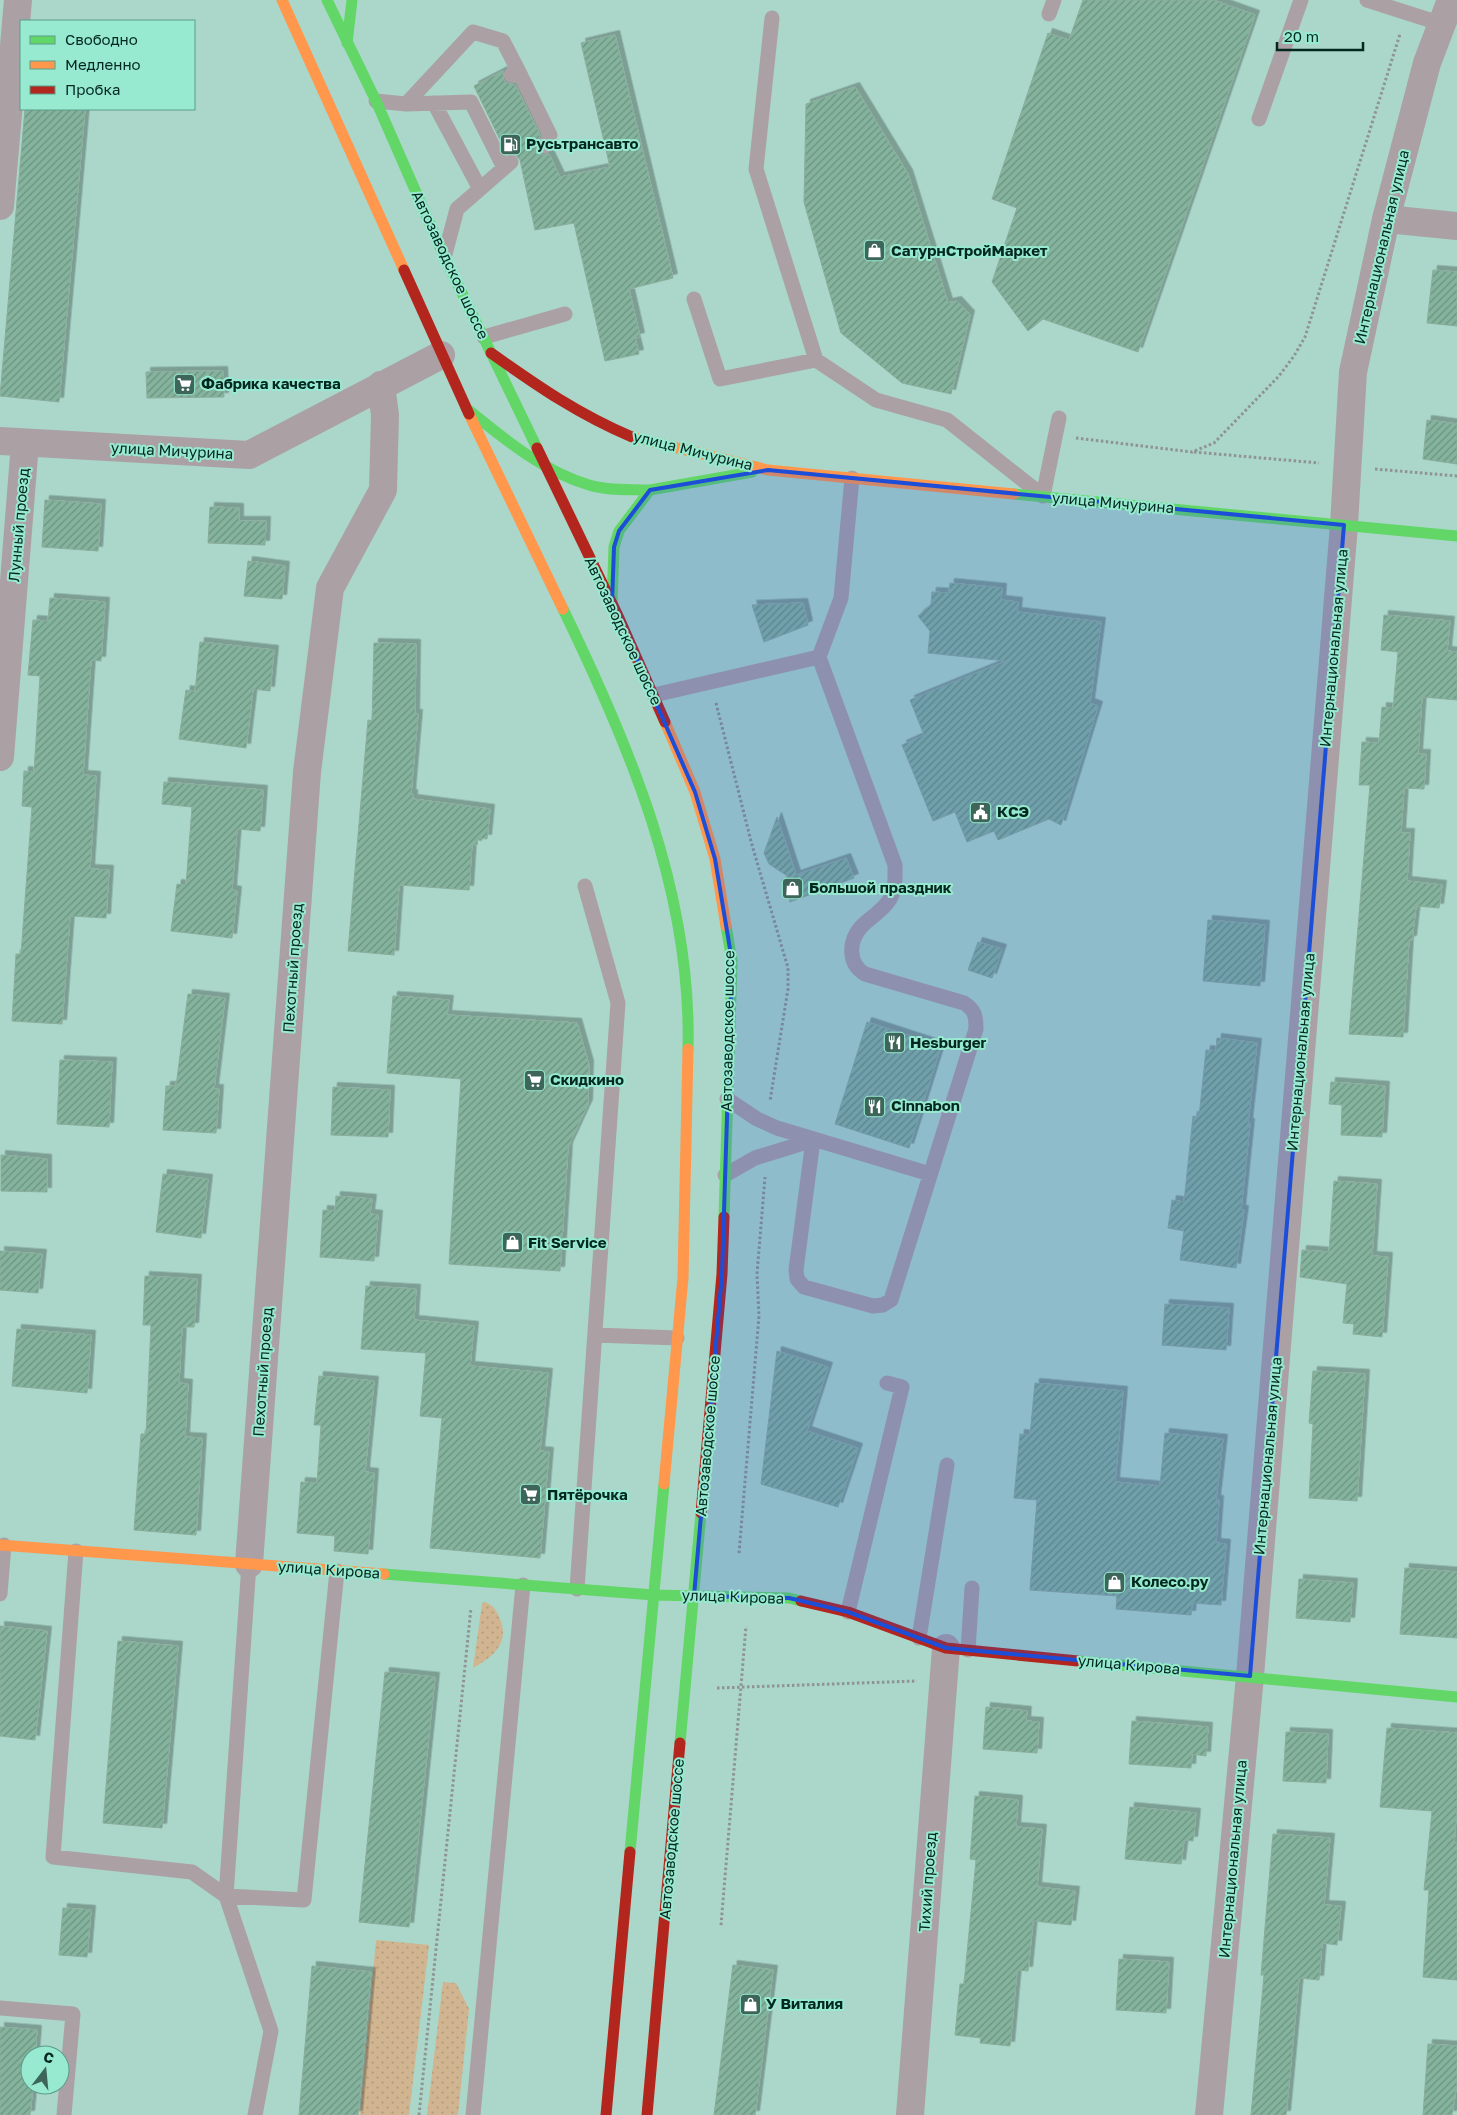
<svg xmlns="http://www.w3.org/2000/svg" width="1457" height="2115" font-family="'Golos Text',sans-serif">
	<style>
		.grass { fill: url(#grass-dots) }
		.building { fill: url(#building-hatch); stroke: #8bac9d; filter: url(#shadow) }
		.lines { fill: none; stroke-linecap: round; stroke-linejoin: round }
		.path { stroke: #8f9393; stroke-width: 3; stroke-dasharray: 2.5 2.5; stroke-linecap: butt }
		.lane { stroke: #aba1a5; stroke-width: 15 }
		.street { stroke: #aba1a5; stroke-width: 28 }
		.fast { stroke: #63d668; stroke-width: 11 }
		.slow { stroke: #ff974d; stroke-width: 11 }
		.jam { stroke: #b3261e; stroke-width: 11 }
		.marked { fill: #1d4ed8; fill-opacity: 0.2; stroke: #1d4ed8; stroke-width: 4; stroke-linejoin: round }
		.labels { text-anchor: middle; stroke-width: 4; stroke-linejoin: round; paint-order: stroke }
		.poi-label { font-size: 15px; font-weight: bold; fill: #03281f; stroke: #97ead0; text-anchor: start }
		.street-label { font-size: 15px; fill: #03281f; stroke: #97ead0 }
	</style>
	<defs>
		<pattern id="grass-dots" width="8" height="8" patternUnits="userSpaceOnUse" patternTransform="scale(1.25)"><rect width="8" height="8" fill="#d0b590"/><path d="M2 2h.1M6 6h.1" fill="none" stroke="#b19c7c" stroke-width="1.8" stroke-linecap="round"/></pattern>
		<pattern id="building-hatch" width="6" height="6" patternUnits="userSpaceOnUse" patternTransform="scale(1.25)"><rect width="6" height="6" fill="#85b49e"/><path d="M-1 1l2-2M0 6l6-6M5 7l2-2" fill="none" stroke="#6b9280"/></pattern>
		<filter id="shadow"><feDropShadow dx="4.5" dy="-4.5" stdDeviation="0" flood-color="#0004"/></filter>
	</defs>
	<rect width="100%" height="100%" fill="#aad7c9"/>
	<!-- grass -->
	<path class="grass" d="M484,1602C493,1604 497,1611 500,1619C510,1643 493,1657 473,1668L482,1604Z
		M376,1940L429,1945L409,2115H360Z
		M443,1982L456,1983L469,2009L458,2115H427Z"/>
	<!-- building -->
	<path class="building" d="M1083,0H1213L1255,15L1138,352L1043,319L1028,331L992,282L1017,208L992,199L1048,33L1069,40Z
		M615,35L673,278L629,289L640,337L635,338L639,354L605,361L574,223L535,230L520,160L514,153L507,154L474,86L503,71V79L506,83L515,85L540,135L536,146L537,151L542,155L549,154L560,177L610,167L581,43Z
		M855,87L908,174L948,303L957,301L970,315L951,394L902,383L841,333L804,202L806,104Z
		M25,109H85L59,402L0,396Z
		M1433,270L1457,272V326L1427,323Z
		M223,371L224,397L147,398L146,372Z
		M1427,420L1457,424V464L1423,459Z
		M45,500L101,504L98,551L42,547Z
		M210,507L239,508V521H266L265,545L208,543Z
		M248,561L285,566L282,599L244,596Z
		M950,583L1002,588L1001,600L1018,602L1017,612L1101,622L1090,703L1098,706L1061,825L1049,819L998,840L994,831L967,842L955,812L933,821L902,745L924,735L910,700L1006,661L928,653L930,631L918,616L931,605L932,592L949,593Z
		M50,598L105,602L101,661L91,660L83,775L96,776L90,869L109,870L106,918L70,916L62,1024L12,1021L16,954H21L32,807L22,806L24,771L34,772L40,676L28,675L33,620L48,621Z
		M803,603L808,625L764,642L752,605Z
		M1384,615L1450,621L1447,651L1457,652V700L1422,697L1418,754H1426L1424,789L1404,788L1401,833H1410L1407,881L1442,885L1439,908L1416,906L1412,940H1409L1403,1037L1349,1034L1370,785H1359L1362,742L1379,743L1382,707L1393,708L1398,652L1381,650Z
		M200,642L274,650L270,691L253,689L246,748L179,739L186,690L195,692Z
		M374,643L416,644L415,714H418L411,794H413V799L490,809L487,839L478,838L477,845L472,844L469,890L399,885L394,955L348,951L368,720L372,721Z
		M164,782L263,790L260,831L237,829L232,890L237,891L232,938L171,931L177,884L186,885L192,807L162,804Z
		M777,817L796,875L846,858L854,878L790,902L782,880L789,877L769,864L764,853Z
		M1208,920L1265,925L1260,986L1203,981Z
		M978,942L1002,949L992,978L968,970Z
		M188,994L225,998L214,1089H219L216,1133L163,1130L166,1086H176Z
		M393,996L449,1000L447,1015L577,1023L589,1065L588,1104L568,1147L560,1271L449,1264L461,1079L387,1073Z
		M867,1022L941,1046L909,1148L835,1124Z
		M1217,1038L1257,1043L1248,1123H1250L1241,1210H1244L1236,1268L1180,1260L1184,1231L1168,1228L1172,1200L1184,1202L1193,1116L1199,1117L1206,1050L1216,1051Z
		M60,1060L112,1062L109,1127L57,1124Z
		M1331,1082L1385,1086L1382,1137L1341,1135L1342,1105L1329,1104Z
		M333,1087L390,1090L388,1137L331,1135Z
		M1,1155L47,1159V1192L1,1191Z
		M163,1174L208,1179L201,1238L156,1232Z
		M1334,1181L1377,1184L1372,1256L1388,1257L1382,1337L1353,1334L1354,1324L1343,1323L1347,1284L1300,1277L1302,1250L1329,1252Z
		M336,1196L372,1199L370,1214L378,1215L374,1261L320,1257L323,1210L335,1211Z
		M0,1251L42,1254L38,1293L0,1290Z
		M145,1276L197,1279L194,1327H182L179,1383L188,1384L185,1437L202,1438L196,1535L134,1530L141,1434H146L151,1325H143Z
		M366,1286L416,1289L414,1320L474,1326L470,1366L548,1373L540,1451L549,1452L540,1558L430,1548L442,1418L420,1416L426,1353L361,1349Z
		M1165,1304L1229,1308L1226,1350L1162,1345Z
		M17,1329L91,1335L87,1393L12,1386Z
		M777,1351L828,1367L807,1431L858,1448L838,1507L761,1484Z
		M1313,1371L1365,1374L1357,1501L1309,1498L1313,1424L1309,1423Z
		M319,1376L374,1381L365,1472L374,1473L368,1554L334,1551L335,1536L297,1533L301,1482L317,1483L321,1425H314Z
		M1035,1383L1123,1391L1115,1482L1160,1486L1165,1433L1223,1439L1216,1500H1219L1216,1543L1226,1544L1221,1605L1192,1603L1191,1615L1116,1609L1117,1596L1030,1590L1037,1500L1014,1498L1020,1434L1030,1435Z
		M1405,1568L1457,1572V1638L1400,1634Z
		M1299,1579L1353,1583L1350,1622L1296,1618Z
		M0,1626L47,1631L35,1740L0,1736Z
		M118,1641L178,1646L162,1828L103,1823Z
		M385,1672L435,1677L409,1927L359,1922Z
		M986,1707L1027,1711L1026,1721L1039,1722L1037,1753L983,1749Z
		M1132,1721L1208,1727L1206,1756L1192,1754L1191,1768L1129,1764Z
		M1387,1728L1457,1733V1808L1454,1843H1457V1980L1423,1977L1429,1890H1424L1432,1811L1380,1807Z
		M1286,1732L1328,1734L1326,1783L1283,1781Z
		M975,1796L1018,1800L1016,1827L1042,1829L1037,1887L1075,1891L1071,1925L1033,1921L1028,1971L1017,1970L1010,2046L980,2043L981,2038L955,2035L960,1984H964L976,1860L970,1859Z
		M1130,1807L1196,1813L1193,1841L1184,1840L1181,1864L1125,1859Z
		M1273,1834L1330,1838L1324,1905L1341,1906L1337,1945L1322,1943L1319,1980L1299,1978L1286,2115H1251L1264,1975H1261Z
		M63,1908L91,1910L87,1957L59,1955Z
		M1119,1959L1169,1962L1166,2013L1116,2010Z
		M733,1965L773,1970L755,2115H714Z
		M312,1966L371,1972L358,2115H299Z
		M0,2027L37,2030L35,2055H30V2085H33L30,2115H0Z
		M1428,2044L1457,2046V2083L1452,2115H1423Z"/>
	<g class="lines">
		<!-- path -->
		<path class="path" d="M1076,438L1192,452L1214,443L1279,376L1294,356L1305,337L1400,34
			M1194,452L1319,463
			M1375,469L1457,476
			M716,703L752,845L788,968V989L770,1101
			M739,1553L759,1316L757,1274L765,1177
			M717,1688L917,1681
			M721,1925L746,1626
			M419,2115L471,1608"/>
		<!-- lane -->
		<path class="lane" d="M1367,0L1442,24
			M1049,14L1054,0
			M772,18L756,169L816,360L876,400L947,420L1043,496L1059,418
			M511,75L521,76L550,135L545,146
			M376,101L406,104L471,102L504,168
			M434,103L480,189
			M406,104L473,32L503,41L521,76
			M1259,119L1301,0
			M445,254L457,209L511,162
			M694,299L720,379L816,360
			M484,337L565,314
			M654,695L819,657
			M727,1099L757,1119L777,1128L930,1174
			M813,1140L796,1270L797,1279L804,1287L873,1306L883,1305L891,1300L976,1029C976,1016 975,1010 964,1003L865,974C848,964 848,942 861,927C870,917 883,911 890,899C896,888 895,877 895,865L819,657L841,598L852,478
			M725,1175L755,1158L813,1140
			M595,1335L677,1338
			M76,1551L53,1857L192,1872L226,1896L304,1900L337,1571
			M249,1564L226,1896L271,2031L255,2115
			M577,1589L618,1003L585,886
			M0,1594L4,1545
			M848,1612L902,1387L887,1383
			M919,1638L947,1465
			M968,1650L972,1588
			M0,2008L73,2014L64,2115
			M473,2115L523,1585"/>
		<!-- street -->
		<path class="street" d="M0,206L18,0
			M1386,219L1457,226
			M0,441L249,455L441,355
			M0,757L25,443
			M249,1564L307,772L330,588L383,490L385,415L381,385
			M910,2115L946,1648
			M1209,2115L1250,1676L1344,525L1353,372L1386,219L1427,63L1451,0"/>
		<!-- fast -->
		<path class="fast" d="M327,0L376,101L444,256L537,448
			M347,43L352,0
			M466,408C503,438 542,471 589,485C608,491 630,489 650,490
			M1014,494L1457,536
			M612,603L614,547L619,531L650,490L752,472
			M563,609C630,747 692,893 688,1049
			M724,1217L732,961L726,926
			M384,1574L654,1595L789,1598L801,1601
			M1078,1661L1457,1697
			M680,1743L701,1513
			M630,1852L664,1484"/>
		<!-- slow -->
		<path class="slow" d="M282,0L404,270
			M469,414L563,609
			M632,437L768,470L1014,494
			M665,722L695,792L715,859L726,926
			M664,1484L683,1278L688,1049
			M0,1545L384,1574"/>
		<!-- jam -->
		<path class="jam" d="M404,270L469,414
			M491,353C539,387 578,414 632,437
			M537,448L618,616L665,722
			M701,1513L722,1274L724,1217
			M801,1601L848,1612L946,1648L1078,1661
			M606,2115L630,1852
			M647,2115L680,1743"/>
	</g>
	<!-- marked area -->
	<path class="marked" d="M768,470L1344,525L1250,1676L946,1648L848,1612L789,1598L694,1596L722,1274L732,961L715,859L695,792L612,603L614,547L619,531L650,490Z"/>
	<!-- icons -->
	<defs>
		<symbol id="fuel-square" viewBox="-11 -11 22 22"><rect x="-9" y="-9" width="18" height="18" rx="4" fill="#3d655a" stroke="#97ead0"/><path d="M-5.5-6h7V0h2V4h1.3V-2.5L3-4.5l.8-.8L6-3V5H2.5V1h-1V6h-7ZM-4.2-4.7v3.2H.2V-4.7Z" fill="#fff"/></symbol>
		<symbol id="shop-square" viewBox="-11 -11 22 22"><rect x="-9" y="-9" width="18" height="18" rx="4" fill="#3d655a" stroke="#97ead0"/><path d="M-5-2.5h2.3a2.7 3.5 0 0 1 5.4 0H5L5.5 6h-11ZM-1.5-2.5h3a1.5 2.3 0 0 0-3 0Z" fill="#fff"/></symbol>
		<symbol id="supermarket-square" viewBox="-11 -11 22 22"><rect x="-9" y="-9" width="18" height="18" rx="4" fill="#3d655a" stroke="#97ead0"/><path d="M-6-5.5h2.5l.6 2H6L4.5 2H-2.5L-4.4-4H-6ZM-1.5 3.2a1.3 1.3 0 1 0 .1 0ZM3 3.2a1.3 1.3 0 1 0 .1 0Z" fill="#fff"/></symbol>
		<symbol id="civic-square" viewBox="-11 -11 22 22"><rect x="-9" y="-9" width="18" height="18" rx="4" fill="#3d655a" stroke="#97ead0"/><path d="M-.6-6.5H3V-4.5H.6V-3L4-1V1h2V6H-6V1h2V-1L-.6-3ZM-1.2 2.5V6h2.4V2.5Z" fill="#fff"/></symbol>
		<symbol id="restaurant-square" viewBox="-11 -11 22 22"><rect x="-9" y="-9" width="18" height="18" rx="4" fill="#3d655a" stroke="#97ead0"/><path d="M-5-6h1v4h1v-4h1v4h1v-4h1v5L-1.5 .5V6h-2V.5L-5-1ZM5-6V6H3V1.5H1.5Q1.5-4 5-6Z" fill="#fff"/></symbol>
	</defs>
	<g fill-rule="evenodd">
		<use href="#fuel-square" x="498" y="132" width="25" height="25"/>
		<use href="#shop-square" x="862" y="238" width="25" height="25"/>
		<use href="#supermarket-square" x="172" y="372" width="25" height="25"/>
		<use href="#civic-square" x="968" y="800" width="25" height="25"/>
		<use href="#shop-square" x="780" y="876" width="25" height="25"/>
		<use href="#restaurant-square" x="882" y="1030" width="25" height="25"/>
		<use href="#supermarket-square" x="522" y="1068" width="25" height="25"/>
		<use href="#restaurant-square" x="862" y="1094" width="25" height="25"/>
		<use href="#shop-square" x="500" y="1230" width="25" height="25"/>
		<use href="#supermarket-square" x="518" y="1482" width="25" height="25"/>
		<use href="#shop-square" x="1102" y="1570" width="25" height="25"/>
		<use href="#shop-square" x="738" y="1992" width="25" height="25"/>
	</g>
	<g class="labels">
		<!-- poi labels -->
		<g class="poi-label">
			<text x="526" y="149">Русьтрансавто</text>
			<text x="891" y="256">СатурнСтройМаркет</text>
			<text x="201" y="389">Фабрика качества</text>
			<text x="997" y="817">КСЭ</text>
			<text x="809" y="893">Большой праздник</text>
			<text x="910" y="1048">Hesburger</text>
			<text x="550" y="1085">Скидкино</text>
			<text x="891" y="1111">Cinnabon</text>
			<text x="528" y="1248">Fit Service</text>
			<text x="547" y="1500">Пятёрочка</text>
			<text x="1131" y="1587">Колесо.ру</text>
			<text x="766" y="2009">У Виталия</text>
		</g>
		<!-- street labels -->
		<g class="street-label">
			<text transform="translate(1382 247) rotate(-77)" y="5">Интернациональная улица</text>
			<text transform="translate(450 265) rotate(65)" y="5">Автозаводское шоссе</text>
			<text transform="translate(172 451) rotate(3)" y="5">улица Мичурина</text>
			<text transform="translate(693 451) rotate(14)" y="5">улица Мичурина</text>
			<text transform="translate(1113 503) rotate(5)" y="5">улица Мичурина</text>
			<text transform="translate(19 525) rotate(-85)" y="5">Лунный проезд</text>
			<text transform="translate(623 631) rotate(65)" y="5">Автозаводское шоссе</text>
			<text transform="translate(1334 648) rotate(-85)" y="5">Интернациональная улица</text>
			<text transform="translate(293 968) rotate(-86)" y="5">Пехотный проезд</text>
			<text transform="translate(728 1031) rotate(-89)" y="5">Автозаводское шоссе</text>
			<text transform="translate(1301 1052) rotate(-85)" y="5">Интернациональная улица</text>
			<text transform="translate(263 1372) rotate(-86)" y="5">Пехотный проезд</text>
			<text transform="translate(708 1436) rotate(-85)" y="5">Автозаводское шоссе</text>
			<text transform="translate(1268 1456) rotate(-85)" y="5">Интернациональная улица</text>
			<text transform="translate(329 1570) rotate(4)" y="5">улица Кирова</text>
			<text transform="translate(733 1597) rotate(2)" y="5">улица Кирова</text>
			<text transform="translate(1129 1665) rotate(5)" y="5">улица Кирова</text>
			<text transform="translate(672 1839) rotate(-85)" y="5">Автозаводское шоссе</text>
			<text transform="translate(1233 1859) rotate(-85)" y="5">Интернациональная улица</text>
			<text transform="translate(928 1882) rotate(-86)" y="5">Тихий проезд</text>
		</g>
	</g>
	<!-- legend -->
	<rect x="20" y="20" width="175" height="90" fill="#97ead0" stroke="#5c9c89"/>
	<rect x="30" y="36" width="25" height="8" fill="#63d668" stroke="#5c9c89"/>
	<text x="65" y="45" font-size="15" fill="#03281f">Свободно</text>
	<rect x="30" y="61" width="25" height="8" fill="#ff974d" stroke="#5c9c89"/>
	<text x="65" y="70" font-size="15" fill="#03281f">Медленно</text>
	<rect x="30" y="86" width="25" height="8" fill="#b3261e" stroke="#5c9c89"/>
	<text x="65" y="95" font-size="15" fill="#03281f">Пробка</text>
	<!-- north arrow -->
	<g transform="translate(45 2070) rotate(16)"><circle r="24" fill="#97ead0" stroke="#5c9c89"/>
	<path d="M0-4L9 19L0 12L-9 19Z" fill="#3d655a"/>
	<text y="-8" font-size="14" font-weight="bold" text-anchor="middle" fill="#03281f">С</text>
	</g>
	<!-- scale -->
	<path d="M1277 42v8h86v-8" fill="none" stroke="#03281f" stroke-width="2.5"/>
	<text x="1284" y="42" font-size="15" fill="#03281f" stroke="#97ead0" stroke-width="4" paint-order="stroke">20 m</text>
</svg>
